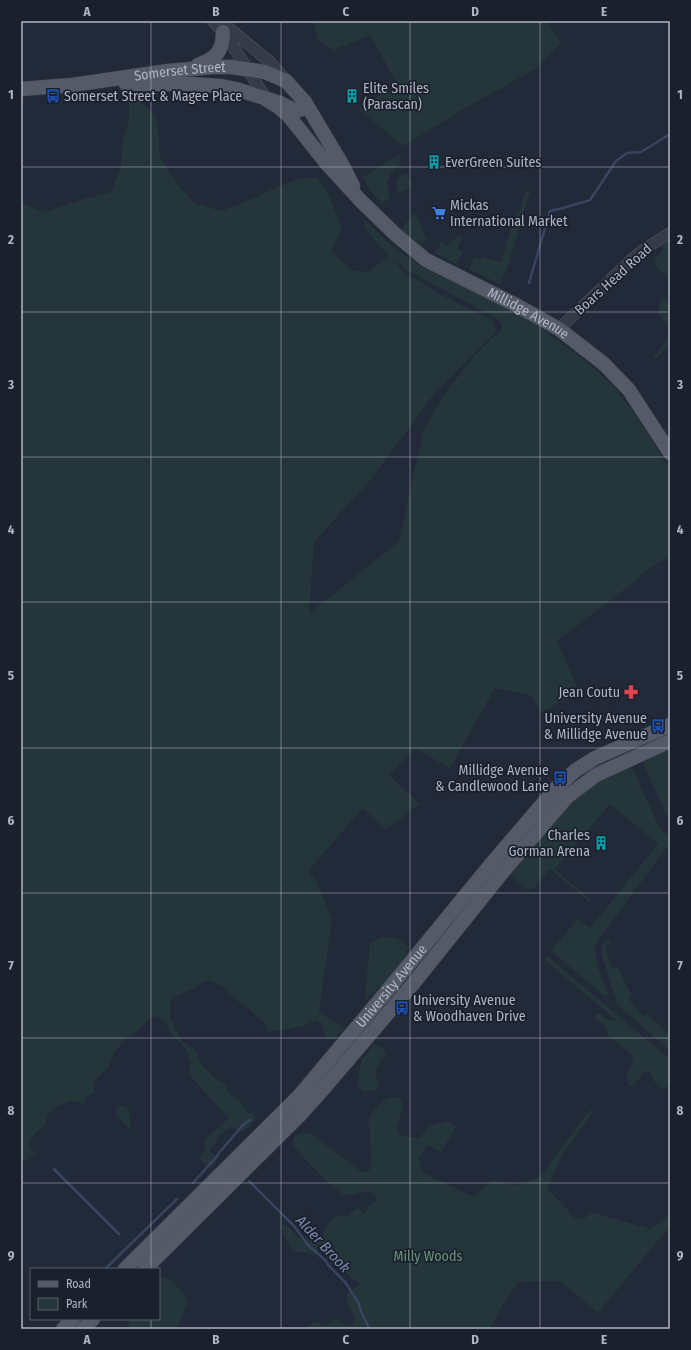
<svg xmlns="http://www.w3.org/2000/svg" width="691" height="1350" font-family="'Fira Sans Condensed',sans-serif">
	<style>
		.green { fill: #25363a; fill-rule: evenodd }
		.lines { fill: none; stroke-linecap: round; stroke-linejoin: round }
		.stream { stroke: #384460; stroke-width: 2.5 }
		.minor-casing { stroke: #535866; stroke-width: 12 }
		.major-casing { stroke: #3f4451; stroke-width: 15 }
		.minor { stroke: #363b48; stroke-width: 11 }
		.major { stroke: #545a68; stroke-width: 14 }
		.grid { fill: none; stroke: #b0b5c4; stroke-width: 1; stroke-opacity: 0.55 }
		.labels { text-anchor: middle; stroke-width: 3.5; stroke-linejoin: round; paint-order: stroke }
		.street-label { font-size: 14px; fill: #b0b5c4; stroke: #1b202d }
		.poi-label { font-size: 14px; fill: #b0b5c4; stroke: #1b202d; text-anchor: start }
		.park-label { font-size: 14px; fill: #699478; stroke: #1b202d }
		.water-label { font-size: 15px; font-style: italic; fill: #7a88ab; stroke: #1b202d }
		.neatline { fill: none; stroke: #b0b5c4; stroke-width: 1.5 }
		.grid-label { font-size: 13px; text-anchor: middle; font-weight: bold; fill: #b0b5c4 }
	</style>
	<rect width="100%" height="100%" fill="#222938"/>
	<!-- green -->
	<path class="green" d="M313,21H546L561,43L537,68L464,109L403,146L359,109L397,84L370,35L334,50L318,40Z
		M129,90L157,118L160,158L178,185L194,203L221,211L240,204L296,179L316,177L328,192L342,229L331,251L353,271L368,272L389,255C380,246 366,235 364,221H366L391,245L420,266L512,311L541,328L588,363L614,387L637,417L670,470V555L642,574L638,579L557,641L578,689L542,713L530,695L495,688L450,768L416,749L389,775L420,804L385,830L363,808L308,871L315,879L332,918L319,1012L344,1028V1031L339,1033L336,1038L329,1040L325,1036L321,1023L316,1020L305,1025L289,1029L269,1032L264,1022L255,1015L252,1011L239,1002L222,986L210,980L203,982L193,989L175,997L170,1002V1018L180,1039L196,1051L201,1064L214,1077L225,1084L229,1093L240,1101L247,1112L254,1115L255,1118C253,1124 246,1131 240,1132L237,1129L231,1128L219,1134L215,1143L210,1148C210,1153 216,1155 218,1159L211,1169L201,1161L200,1157L205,1148V1139L229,1118L189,1075L191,1062L188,1054L184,1047L170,1032L166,1023L157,1016L150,1018L137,1031L129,1036L115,1051L108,1068L94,1081L93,1085L94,1090L93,1093L86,1096V1102L83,1104L71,1101L62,1104L52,1110L47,1116L46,1124L35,1134L30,1140L29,1145L31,1150L34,1151L36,1155H33L25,1161L21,1157V203L45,212L87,198L111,192L121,166L123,138L129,121ZM395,260L410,272L494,317C500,321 502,323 501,330C492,340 482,347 474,357C454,380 436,404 423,432L399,541L309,614L314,542L372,478L431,398L496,331L492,320L432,290L420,281L404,274Z
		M400,154L401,163C395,169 387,175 387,185C388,190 390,194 389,198L381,203L370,190L363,177Z
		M406,173L413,186L399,193L396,189L397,180Z
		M526,190L530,192L507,269L500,284L469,269L474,257L481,261L482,257L501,262L516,212L519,213Z
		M414,213L424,230L422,231L427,239L421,245L401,230Z
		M460,234L463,236L457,249L463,252L457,264L435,253L442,241L446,246Z
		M670,241V281C666,273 654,269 654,259L663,250L661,246Z
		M661,298L670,301V344L659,356L655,358L654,356L667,340L670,329L658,313Z
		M670,749V822L644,766L643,760Z
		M628,767L633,770L660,829L670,837V843L595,944C594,961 602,978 608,994L606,996L601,993L551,951L578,918L590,928L658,844L610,804L555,869L591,900L590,902L550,869L534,888L530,890L526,888L510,875L576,798L596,783Z
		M384,936L396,938L409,947C402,968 382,986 365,1000L370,943Z
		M609,939L610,944L605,946L612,968L618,967L629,991L632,995L628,998L643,1017L647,1014L670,1035L668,1039L670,1041V1051L617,1004L601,953L604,942Z
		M547,956L670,1059V1086L669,1085L662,1089L655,1082L649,1071C641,1071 640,1082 631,1086L628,1085C623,1069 636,1067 632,1055L609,1036L606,1027L594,1017L596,1014H601L606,1020L617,1021L544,959Z
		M375,1044C380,1045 386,1051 386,1055L380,1061L375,1073L379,1085L377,1089L365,1092L362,1091L357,1084L362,1058L367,1054L372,1045Z
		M397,1096L400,1098L403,1107L396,1130L400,1135L419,1139L429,1126L448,1121L456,1127L441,1152L428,1145L419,1159L422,1172L473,1197L493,1180L514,1185L525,1183L542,1175L588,1112L592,1110V1113L562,1155L547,1188L577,1220L585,1218L590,1212L651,1229L670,1216V1226L598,1313L560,1281L518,1282L503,1304L490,1329H307L314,1322L327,1326L336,1319L345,1326L352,1324L355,1321C355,1312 341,1299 349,1291C353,1289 357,1287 360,1284C350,1278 344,1269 332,1264C328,1256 330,1245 319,1244L317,1246L318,1253L314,1255C296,1250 295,1255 285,1237C283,1232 281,1230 282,1224L287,1225L300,1239H305L312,1234H315L317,1236L321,1235C328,1229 328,1218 339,1216C343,1215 346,1216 349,1216L357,1208L360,1210L362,1213L365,1214L368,1206L376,1202L377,1197C369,1184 354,1199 343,1194C336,1191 295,1151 293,1144C290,1134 303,1132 310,1133L362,1172H367L370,1169L371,1160L370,1133L368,1121L374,1110L384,1100Z
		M122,1105C132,1108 130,1121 130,1129L115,1115L116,1108Z
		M159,1275L173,1282L186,1297L188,1302L180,1322L174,1329H128L129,1319H159Z"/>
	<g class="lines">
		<!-- stream -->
		<path class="stream" d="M529,283L550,211L563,208L590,200L616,161L627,153L641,152L670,134
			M218,1154L243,1125L250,1120
			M54,1169L119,1234
			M249,1181L294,1226L308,1245L326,1261L328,1265L345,1282L358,1302L362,1314L370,1329
			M193,1183L218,1155
			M105,1269L177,1199"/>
		<defs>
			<path id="minor" d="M213,21L229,40L267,100
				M220,21L270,62L286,80
				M559,329L632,259L646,248L670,233"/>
			<g id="major">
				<path d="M198,65C216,58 223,52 223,32"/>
				<path d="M126,84H192L221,86L236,89L280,103L296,111L302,109L305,102"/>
				<path id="s1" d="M21,89L72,85L168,71L213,67H231L265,72L286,81L305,102L343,166L353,186"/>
				<path id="s2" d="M267,100L277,106L288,115L327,164L361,201L395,234L426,260L518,306L559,329L604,364L629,390L670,453"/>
				<path id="s3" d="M125,1269L299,1096L383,996L492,863L557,787L576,770L595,758L670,725"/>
				<path d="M145,1269L299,1116L325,1087L412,985L501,874L567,797L596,775L670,741"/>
				<path d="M63,1329L73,1319"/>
				<path d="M83,1329L93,1319"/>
			</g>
		</defs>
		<!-- minor casing -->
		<use href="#minor" class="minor-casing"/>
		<!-- major casing -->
		<use href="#major" class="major-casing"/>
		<!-- minor -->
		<use href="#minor" class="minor"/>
		<!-- major -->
		<use href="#major" class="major"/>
	</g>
	<!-- grid -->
	<path class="grid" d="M151,21V1269M281,21V1329M410,21V1329M540,21V1329M21,167H670M21,312H670M21,457H670M21,602H670M21,748H670M21,893H670M21,1038H670M21,1183H670M151,1319V1329"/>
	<!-- icons -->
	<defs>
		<symbol id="bus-bare" viewBox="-9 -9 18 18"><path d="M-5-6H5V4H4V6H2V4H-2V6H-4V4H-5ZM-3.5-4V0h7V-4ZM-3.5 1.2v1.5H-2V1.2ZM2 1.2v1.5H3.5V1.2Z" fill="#1a4fb4" stroke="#1b202d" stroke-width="2.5" paint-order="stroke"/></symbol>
		<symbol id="building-bare" viewBox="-9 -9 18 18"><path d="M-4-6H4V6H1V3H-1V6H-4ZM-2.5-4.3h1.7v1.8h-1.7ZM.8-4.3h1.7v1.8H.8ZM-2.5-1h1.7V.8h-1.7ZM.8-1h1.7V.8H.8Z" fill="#0f9aa8" stroke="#1b202d" stroke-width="2.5" paint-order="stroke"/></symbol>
		<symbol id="supermarket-bare" viewBox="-9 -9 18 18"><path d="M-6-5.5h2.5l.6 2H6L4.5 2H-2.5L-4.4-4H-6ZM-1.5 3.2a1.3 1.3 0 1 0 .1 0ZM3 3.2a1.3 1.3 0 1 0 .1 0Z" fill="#3f7fe0" stroke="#1b202d" stroke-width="2.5" paint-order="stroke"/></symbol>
		<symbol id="pharmacy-bare" viewBox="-9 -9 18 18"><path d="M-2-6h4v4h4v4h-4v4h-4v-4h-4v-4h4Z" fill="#e0444e" stroke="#1b202d" stroke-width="2.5" paint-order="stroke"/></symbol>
	</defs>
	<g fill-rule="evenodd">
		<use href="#bus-bare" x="43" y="86" width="20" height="20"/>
		<use href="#building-bare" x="342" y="86" width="20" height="20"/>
		<use href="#building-bare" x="424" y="152" width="20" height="20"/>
		<use href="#supermarket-bare" x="429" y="203" width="20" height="20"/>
		<use href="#pharmacy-bare" x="621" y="682" width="20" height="20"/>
		<use href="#bus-bare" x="648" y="716" width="20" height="20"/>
		<use href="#bus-bare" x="550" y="768" width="20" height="20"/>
		<use href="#building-bare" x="591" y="833" width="20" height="20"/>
		<use href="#bus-bare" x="392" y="998" width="20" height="20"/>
	</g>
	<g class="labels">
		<!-- street labels -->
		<g class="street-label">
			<text dy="5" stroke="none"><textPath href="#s1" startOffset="160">Somerset Street</textPath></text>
			<text transform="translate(613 279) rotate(-42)" y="5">Boars Head Road</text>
			<text dy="5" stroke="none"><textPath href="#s2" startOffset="342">Millidge Avenue</textPath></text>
			<text dy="5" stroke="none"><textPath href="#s3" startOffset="389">University Avenue</textPath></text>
		</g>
		<!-- poi labels -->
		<g class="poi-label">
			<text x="363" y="93">Elite Smiles<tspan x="363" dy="16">(Parascan)</tspan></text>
			<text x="64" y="101">Somerset Street &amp; Magee Place</text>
			<text x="445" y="167">EverGreen Suites</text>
			<text x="450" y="210">Mickas<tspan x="450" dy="16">International Market</tspan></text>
			<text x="620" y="697" text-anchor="end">Jean Coutu</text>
			<text x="647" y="723" text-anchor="end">University Avenue<tspan x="647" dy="16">&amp; Millidge Avenue</tspan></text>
			<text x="549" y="775" text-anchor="end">Millidge Avenue<tspan x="549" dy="16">&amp; Candlewood Lane</tspan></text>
			<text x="590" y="840" text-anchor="end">Charles<tspan x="590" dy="16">Gorman Arena</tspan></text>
			<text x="413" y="1005">University Avenue<tspan x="413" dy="16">&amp; Woodhaven Drive</tspan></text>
		</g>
		<!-- park labels -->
		<g class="park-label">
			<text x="428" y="1261">Milly Woods</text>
		</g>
		<!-- water labels -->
		<g class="water-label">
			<text transform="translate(323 1244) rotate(47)" y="5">Alder Brook</text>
		</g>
	</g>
	<!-- border -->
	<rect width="691" height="1350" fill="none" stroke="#1b202d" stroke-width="44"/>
	<!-- legend -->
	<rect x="30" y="1268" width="130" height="52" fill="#1b202d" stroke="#575c69"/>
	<rect x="38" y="1281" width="20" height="6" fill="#545a68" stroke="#575c69"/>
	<text x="66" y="1288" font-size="12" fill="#b0b5c4">Road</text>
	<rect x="38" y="1298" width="20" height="12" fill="#25363a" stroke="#575c69"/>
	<text x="66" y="1308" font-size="12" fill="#b0b5c4">Park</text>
	<rect x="22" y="22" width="647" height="1306" class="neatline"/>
	<g class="grid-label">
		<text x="87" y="16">A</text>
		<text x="216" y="16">B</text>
		<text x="346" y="16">C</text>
		<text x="475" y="16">D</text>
		<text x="604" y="16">E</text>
		<text x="11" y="99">1</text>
		<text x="680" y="99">1</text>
		<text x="11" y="244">2</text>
		<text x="680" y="244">2</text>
		<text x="11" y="389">3</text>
		<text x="680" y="389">3</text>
		<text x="11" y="534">4</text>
		<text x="680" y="534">4</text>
		<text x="11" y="680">5</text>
		<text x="680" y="680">5</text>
		<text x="11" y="825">6</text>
		<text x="680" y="825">6</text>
		<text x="11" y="970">7</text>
		<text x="680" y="970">7</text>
		<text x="11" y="1115">8</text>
		<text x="680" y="1115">8</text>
		<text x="11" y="1260">9</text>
		<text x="680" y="1260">9</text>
		<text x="87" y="1344">A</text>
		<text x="216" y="1344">B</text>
		<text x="346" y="1344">C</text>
		<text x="475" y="1344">D</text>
		<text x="604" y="1344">E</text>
	</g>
</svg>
